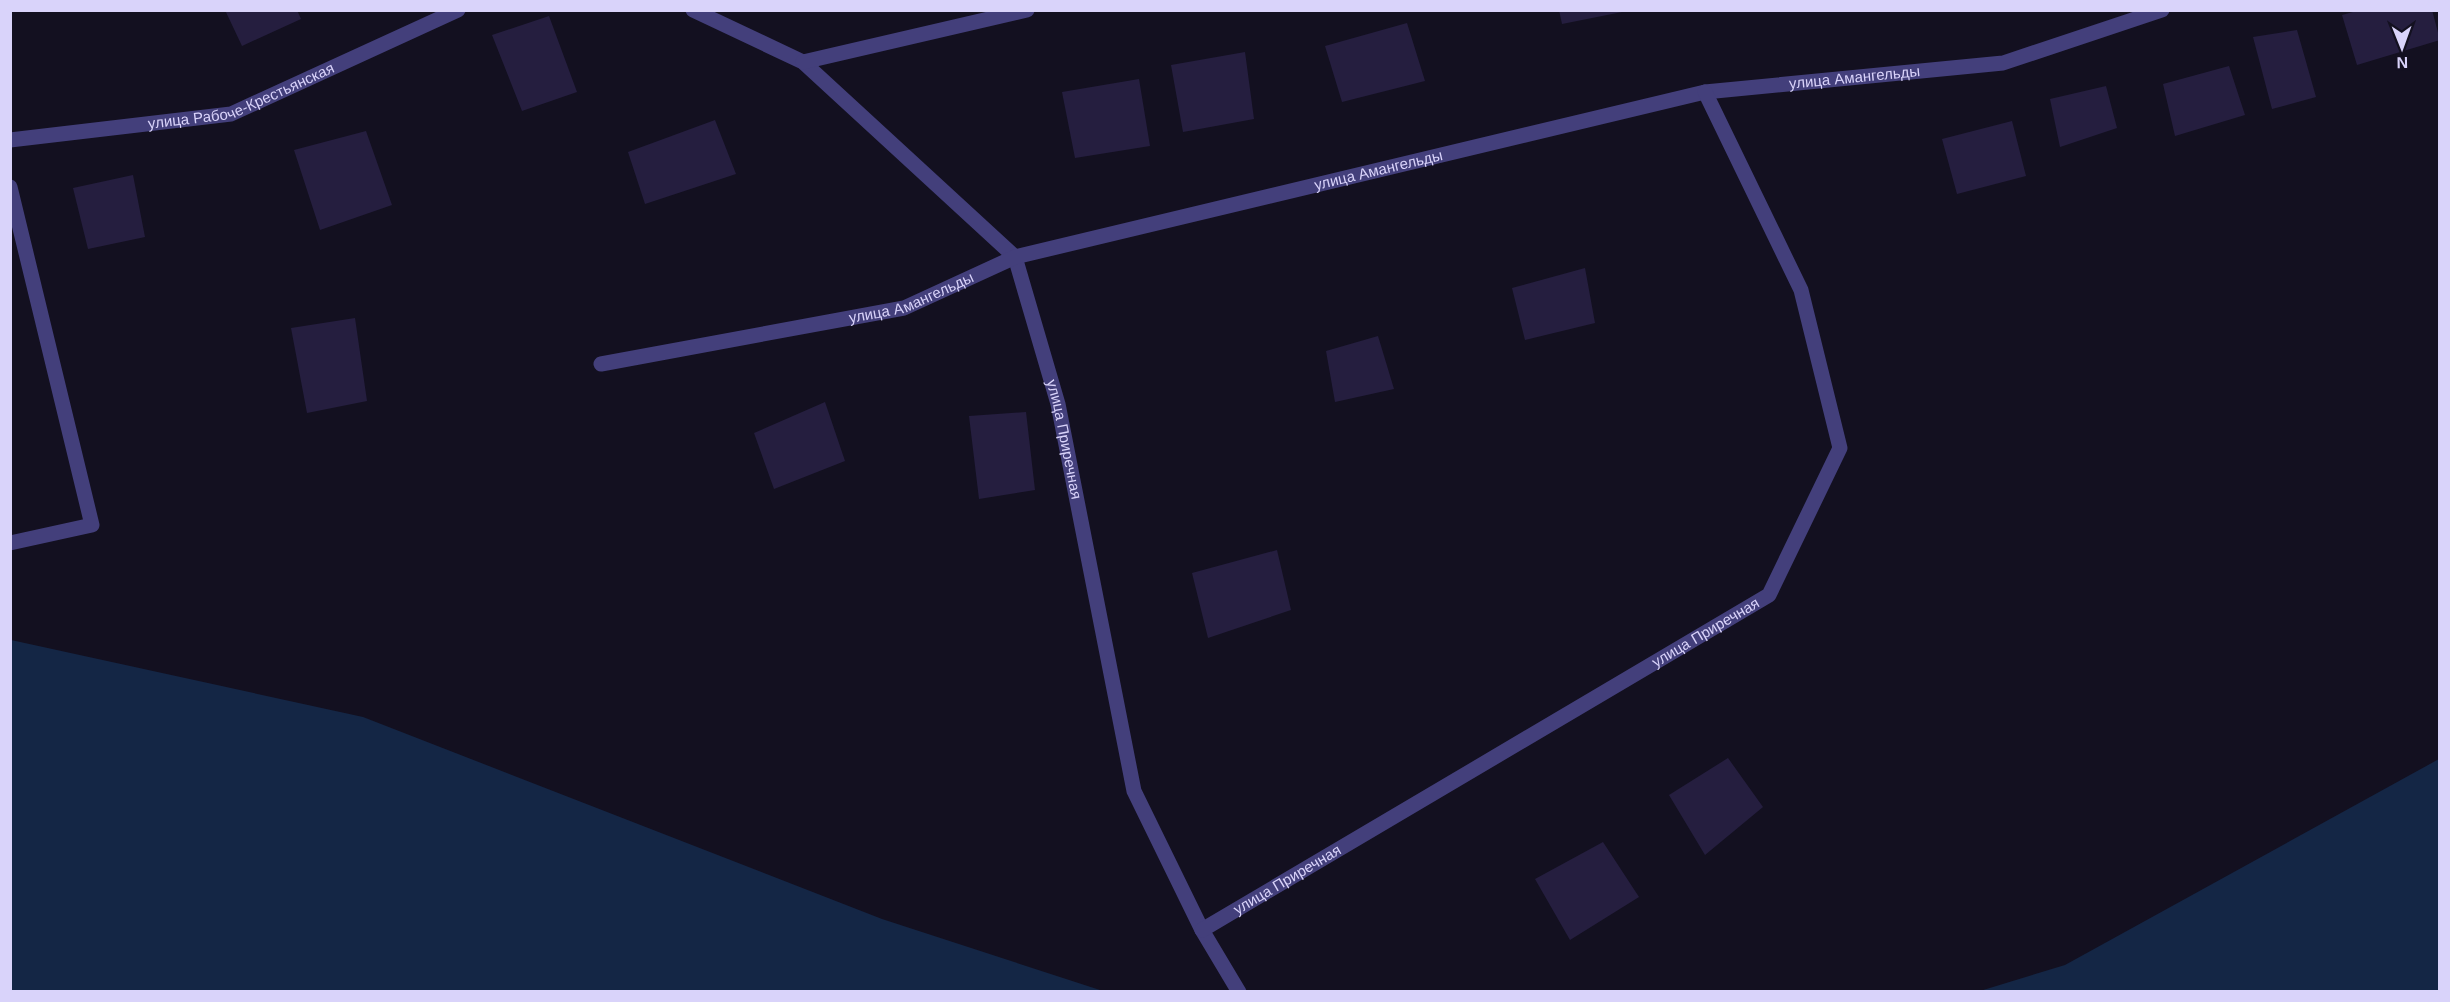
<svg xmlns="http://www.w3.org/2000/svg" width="2450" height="1002" font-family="Arial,sans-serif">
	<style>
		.water { fill: #142645 }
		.building { fill: #251e3f }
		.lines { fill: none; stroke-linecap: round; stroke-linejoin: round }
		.minor { stroke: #433f7b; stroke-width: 15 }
		.labels { text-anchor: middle; stroke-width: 4.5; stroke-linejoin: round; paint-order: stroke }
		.street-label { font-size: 15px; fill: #d9d3fa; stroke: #131020 }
	</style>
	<rect width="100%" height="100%" fill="#131020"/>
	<!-- water -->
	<path class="water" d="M11,640L363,717L882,919L1103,991H11Z
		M2439,759V991H1980L2065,965Z"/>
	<!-- building -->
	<path class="building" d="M225,10H297L301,19L242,46Z
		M1559,10H1622V12L1562,24Z
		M2360,10H2432L2440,40L2357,65L2342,15Z
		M549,16L577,92L522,111L492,35Z
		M1407,23L1425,81L1342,102L1325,46Z
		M2297,30L2316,97L2272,109L2253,37Z
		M1245,52L1254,119L1183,132L1171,65Z
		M2229,66L2245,115L2175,136L2163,84Z
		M1139,79L1150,146L1075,158L1062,92Z
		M2106,86L2117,128L2060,147L2050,99Z
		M715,120L736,174L645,204L628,152Z
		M2012,121L2026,176L1957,194L1942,139Z
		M366,131L392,205L320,230L294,150Z
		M133,175L145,237L88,249L73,188Z
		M1585,268L1595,323L1525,340L1512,288Z
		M355,318L367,401L307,413L291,328Z
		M1378,336L1394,389L1335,402L1326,351Z
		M825,402L845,461L774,489L754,433Z
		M1026,412L1035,490L979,499L969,416Z
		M1277,550L1291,610L1208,638L1192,573Z
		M1728,758L1763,807L1705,855L1669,795Z
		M1603,842L1639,897L1570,940L1535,879Z"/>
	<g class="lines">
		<!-- minor -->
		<g class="minor">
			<path d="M693,10L803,62L1015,257"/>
			<path d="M803,62L1027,10"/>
			<path id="s1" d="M10,140L231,114L458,10"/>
			<path d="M10,187L92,525L10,543"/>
			<path id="s2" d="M1015,257L1058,404L1134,791L1202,930L1239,992"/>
			<path id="s3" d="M601,364L904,308L1015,257L1705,92L2003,63L2162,10"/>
			<path id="s4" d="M1202,930L1769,595L1840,448L1801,290L1705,92"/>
		</g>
	</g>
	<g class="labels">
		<!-- street labels -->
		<g class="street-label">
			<text dy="5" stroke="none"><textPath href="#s3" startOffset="1290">улица Амангельды</textPath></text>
			<text dy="5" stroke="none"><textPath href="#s1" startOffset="237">улица Рабоче-Крестьянская</textPath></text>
			<text dy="5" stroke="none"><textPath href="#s3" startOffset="804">улица Амангельды</textPath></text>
			<text dy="5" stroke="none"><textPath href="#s3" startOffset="318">улица Амангельды</textPath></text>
			<text dy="5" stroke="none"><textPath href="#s2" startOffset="189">улица Приречная</textPath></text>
			<text dy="5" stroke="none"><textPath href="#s4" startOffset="585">улица Приречная</textPath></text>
			<text dy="5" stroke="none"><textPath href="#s4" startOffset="99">улица Приречная</textPath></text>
		</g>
	</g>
	<!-- border -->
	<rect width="2450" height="1002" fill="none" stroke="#d9d3fa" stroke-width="24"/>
	<!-- north arrow -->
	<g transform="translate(2402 48) rotate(179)" stroke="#131020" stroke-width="4.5" paint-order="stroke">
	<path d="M0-4.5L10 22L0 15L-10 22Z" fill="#d9d3fa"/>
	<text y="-9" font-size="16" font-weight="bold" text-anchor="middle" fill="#d9d3fa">N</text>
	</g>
</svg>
